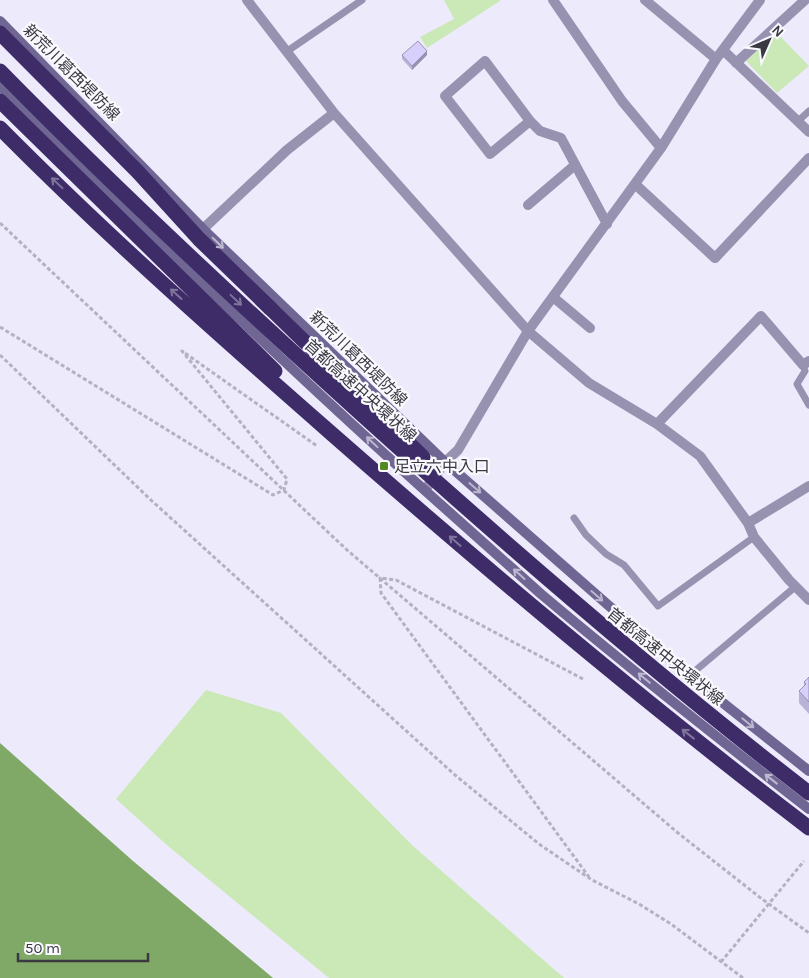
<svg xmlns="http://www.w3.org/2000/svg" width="809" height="978" font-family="Karla,'Noto Sans JP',sans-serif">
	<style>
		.green { fill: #cae9b7 }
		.water { fill: #80a867 }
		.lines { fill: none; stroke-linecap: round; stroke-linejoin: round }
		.path { stroke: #b4b2c1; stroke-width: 3; stroke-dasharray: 4 2.5; stroke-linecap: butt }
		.service { stroke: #9892b1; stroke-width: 7 }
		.minor { stroke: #9892b1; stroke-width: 10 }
		.secondary { stroke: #706693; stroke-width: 10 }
		.motorway { stroke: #3d2c68; stroke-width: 15 }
		.motorway-bridge { stroke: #3d2c68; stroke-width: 15 }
		.wall { fill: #bab3d9 }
		.shaded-wall { fill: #9792b0 }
		.building { fill: #d8d0fc; stroke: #9792b0 }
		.oneway { stroke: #7f749c }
		.oneway2 { stroke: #bcb7ce }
		.poi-dot { fill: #528924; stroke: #faf9fe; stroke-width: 2 }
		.labels { text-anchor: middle; stroke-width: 4.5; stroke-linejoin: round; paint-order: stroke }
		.street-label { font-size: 16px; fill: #3a3942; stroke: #faf9fe }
		.poi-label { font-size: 16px; fill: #3a3942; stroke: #faf9fe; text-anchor: start }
	</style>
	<rect width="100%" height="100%" fill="#edeafc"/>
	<!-- green -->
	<path class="green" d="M444,0H500V1L427,48L420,37L454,19Z
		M777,33L809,66L777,93L746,61Z
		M206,690L281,713L413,846L564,978H329L168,846L116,799Z"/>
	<!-- water -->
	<path class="water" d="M0,743L133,861L273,978H0Z"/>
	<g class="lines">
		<!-- path -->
		<path class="path" d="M0,223L347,550L678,833L762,899L809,933
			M0,327L273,495L284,490L287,479L182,351L317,446
			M0,355L152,501L455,775L539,844L592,880L639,904L671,924L743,978
			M583,679L396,580L380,578L381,593L589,877
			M721,962L804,861"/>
		<!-- service -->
		<path class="service" d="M286,52L362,0
			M798,121L809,111
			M803,365L805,371L797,384L809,405
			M574,518L586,535L606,554L624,565L658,606L754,537
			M689,676L795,587"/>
		<!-- minor -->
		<path class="minor" d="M247,0L334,113L528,331L589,383L657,424L700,456L748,523L754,537L789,580L809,600
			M553,0L622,101L661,148
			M645,0L716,59
			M723,50L809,132
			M736,63L805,0
			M530,121L490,154L445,96L485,61L530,121L540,131L561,138L607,224
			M635,184L715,258L809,158
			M528,205L575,165
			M203,229L287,150L334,113
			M553,297L590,328
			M657,424L761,316L803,365L809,361
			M425,490L445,462L458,450L528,331L661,148L716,59L760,0
			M748,523L809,486"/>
		<!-- secondary -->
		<path class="secondary" d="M0,21L203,229L445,462L689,676L809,771
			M0,86C143,228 289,369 439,503C473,533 507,564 541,594C629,668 719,739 809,809"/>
		<!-- motorway -->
		<path class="motorway" d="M0,33L138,172L199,239L270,308
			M0,101L275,371
			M0,128C106,235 219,335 332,434C487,570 645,703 809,828"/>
		<!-- motorway-bridge -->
		<path class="motorway-bridge" d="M0,71C106,179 216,282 327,383C483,525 642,664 809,793
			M270,308L423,457"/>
	</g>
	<!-- wall -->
	<path class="wall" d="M402,55H427L412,70L402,59Z
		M809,677V714L799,703V691L804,686V682Z"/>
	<!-- shaded-wall -->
	<path class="shaded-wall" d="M427,51V55L412,70V66Z"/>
	<!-- building -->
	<path class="building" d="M418,41L427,51L412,66L402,55Z
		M809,677V702L799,691L806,684L804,682Z"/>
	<!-- one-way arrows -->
	<defs><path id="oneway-shaft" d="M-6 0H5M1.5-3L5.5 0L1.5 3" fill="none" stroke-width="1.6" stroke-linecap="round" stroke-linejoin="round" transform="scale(1.25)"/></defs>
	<g class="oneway">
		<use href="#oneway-shaft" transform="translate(57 183) rotate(-137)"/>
		<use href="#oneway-shaft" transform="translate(176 294) rotate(-138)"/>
		<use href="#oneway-shaft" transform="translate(236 300) rotate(43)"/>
		<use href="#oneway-shaft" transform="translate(455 541) rotate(-139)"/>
		<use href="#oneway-shaft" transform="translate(688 734) rotate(-142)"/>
	</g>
	<g class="oneway2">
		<use href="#oneway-shaft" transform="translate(218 243) rotate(44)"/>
		<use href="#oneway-shaft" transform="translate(372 442) rotate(-137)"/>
		<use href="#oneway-shaft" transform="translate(475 488) rotate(41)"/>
		<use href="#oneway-shaft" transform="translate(519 574) rotate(-138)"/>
		<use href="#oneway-shaft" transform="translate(597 596) rotate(41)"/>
		<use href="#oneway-shaft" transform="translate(644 678) rotate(-140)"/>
		<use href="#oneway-shaft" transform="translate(748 723) rotate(39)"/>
		<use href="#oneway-shaft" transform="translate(771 779) rotate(-142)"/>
	</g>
	<!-- markers -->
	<rect class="poi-dot" x="379" y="461" width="10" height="10" rx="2.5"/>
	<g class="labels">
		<!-- street labels -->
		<g class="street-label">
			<text transform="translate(72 72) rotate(45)" y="6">新荒川葛西堤防線</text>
			<text transform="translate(359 358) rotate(44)" y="6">新荒川葛西堤防線</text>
			<text transform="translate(361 390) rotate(42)" y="6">首都高速中央環状線</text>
			<text transform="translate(666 656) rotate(39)" y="6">首都高速中央環状線</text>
		</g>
		<!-- poi labels -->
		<g class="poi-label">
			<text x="394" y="472">足立六中入口</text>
		</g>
	</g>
	<!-- north arrow -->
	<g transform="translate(769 40) rotate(45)" stroke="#faf9fe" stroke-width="4" paint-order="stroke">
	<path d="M0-4L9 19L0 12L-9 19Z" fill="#3a3942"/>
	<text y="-8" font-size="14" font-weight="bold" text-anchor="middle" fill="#3a3942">N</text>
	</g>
	<!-- scale -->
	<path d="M18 953v8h130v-8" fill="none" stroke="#3a3942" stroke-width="2.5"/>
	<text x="25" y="953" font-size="15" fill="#3a3942" stroke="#faf9fe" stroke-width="4" paint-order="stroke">50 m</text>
</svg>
